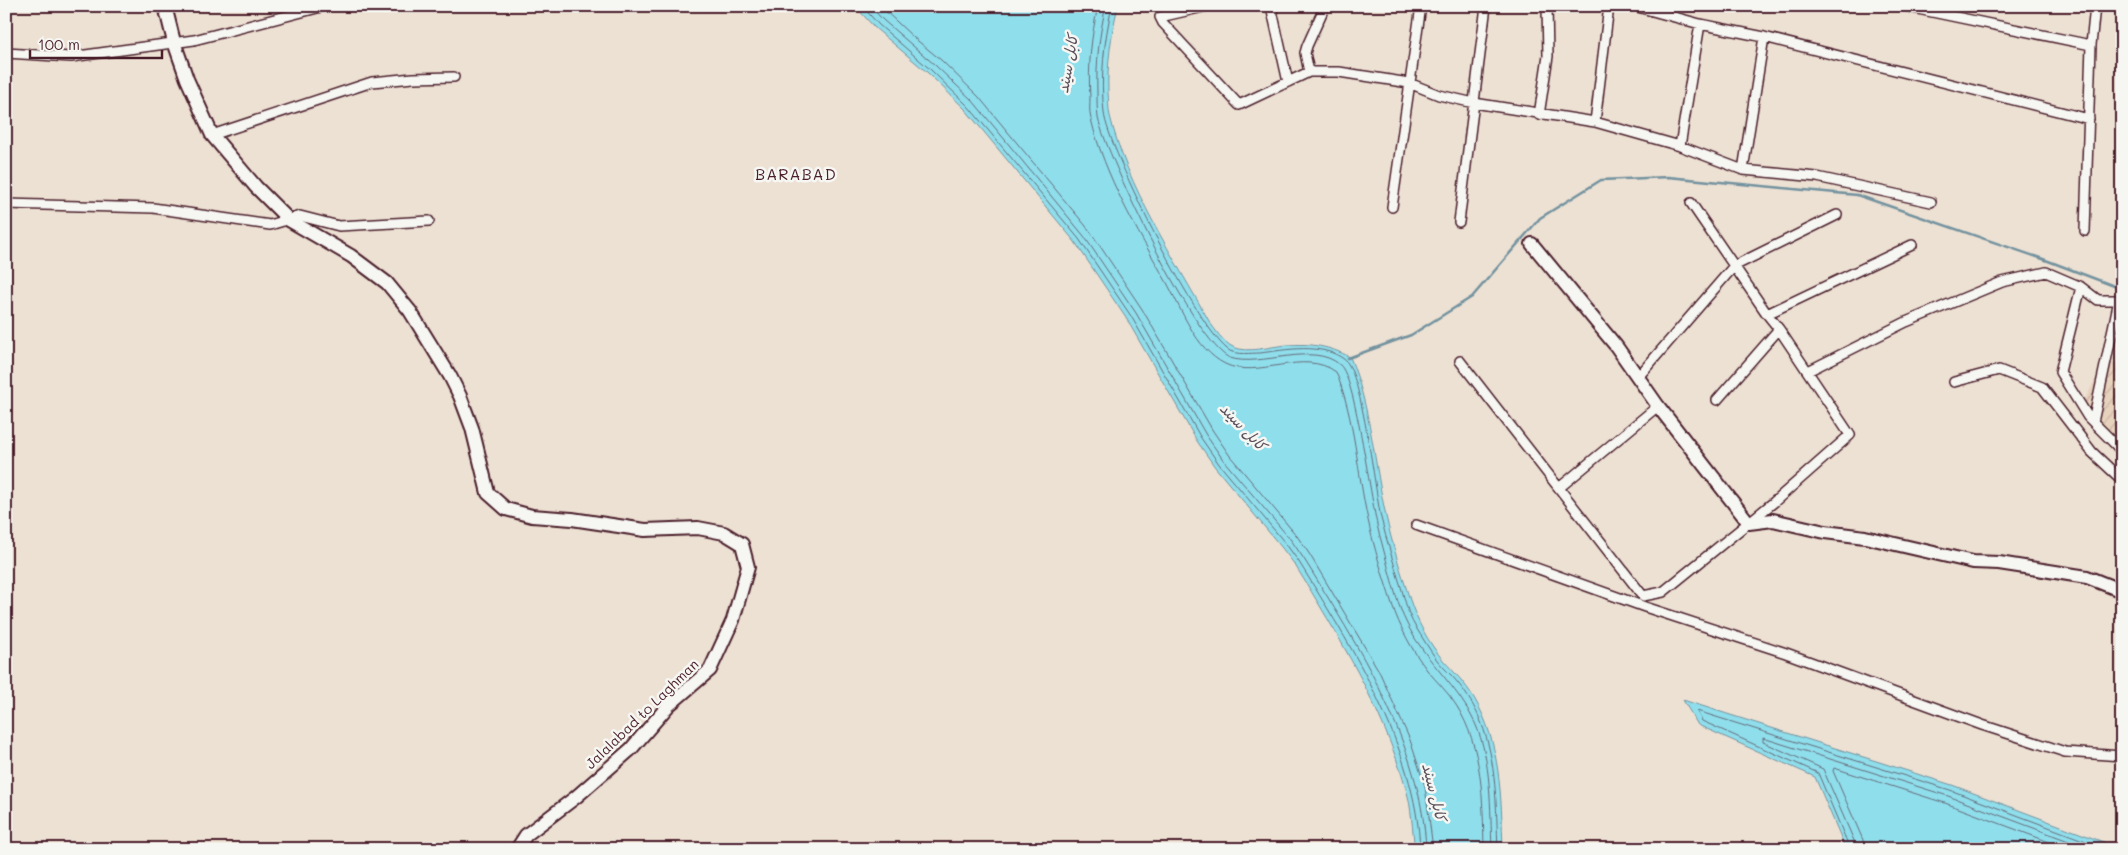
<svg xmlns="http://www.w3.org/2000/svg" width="2128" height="855" font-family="Mali,'Playpen Sans Arabic',sans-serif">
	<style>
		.industrial { fill: url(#industrial-furrows) }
		.water { fill: #8fdeec; stroke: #73929f }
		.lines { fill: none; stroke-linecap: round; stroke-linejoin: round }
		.shore { stroke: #666b78; stroke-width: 1 }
		.stream { stroke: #73929f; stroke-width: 2.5 }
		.street-casing { stroke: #4a1f2b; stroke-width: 12 }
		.secondary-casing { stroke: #4a1f2b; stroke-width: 16 }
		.street { stroke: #f6f6f2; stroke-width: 9 }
		.secondary { stroke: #f6f6f2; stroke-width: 12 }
		.labels { text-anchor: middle; stroke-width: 5; stroke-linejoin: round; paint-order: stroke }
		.street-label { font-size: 14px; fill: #4a1f2b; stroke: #f6f6f2 }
		.water-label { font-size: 15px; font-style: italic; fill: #5b4f5b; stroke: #f6f6f2 }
		.quarter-label { font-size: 16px; letter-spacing: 1px; fill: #4a1f2b; stroke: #f6f6f2 }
	</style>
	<defs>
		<pattern id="industrial-furrows" width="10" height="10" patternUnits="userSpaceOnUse" patternTransform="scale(1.25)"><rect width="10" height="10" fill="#e7d2bd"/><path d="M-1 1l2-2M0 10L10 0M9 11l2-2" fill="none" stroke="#c8b4a3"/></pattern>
	</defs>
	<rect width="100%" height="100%" fill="#ede1d3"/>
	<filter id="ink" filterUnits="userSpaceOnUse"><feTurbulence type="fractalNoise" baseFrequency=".02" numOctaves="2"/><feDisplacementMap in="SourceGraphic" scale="10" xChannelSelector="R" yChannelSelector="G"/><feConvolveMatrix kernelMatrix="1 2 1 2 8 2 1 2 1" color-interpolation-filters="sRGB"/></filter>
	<g filter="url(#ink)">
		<!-- industrial -->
		<path class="industrial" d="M2122,362V466L2082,405L2103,365Z"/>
		<!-- water -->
		<path class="water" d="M855,6H1118C1111,35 1107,63 1108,93C1109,100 1108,109 1110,116C1126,184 1175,260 1209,321C1215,330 1223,342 1233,347C1248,354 1271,346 1287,345C1311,343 1329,346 1350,357C1371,408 1374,463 1386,516C1392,544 1401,572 1410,600C1417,621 1428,642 1443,660C1454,672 1465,683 1474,698C1501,743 1501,797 1503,849H1415C1412,829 1412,808 1406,789C1383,708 1338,635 1295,565L1282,548L1215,467L1197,441L1126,318L1075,242L965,109L928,73L875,28Z
			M1683,700L1952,785L2122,849H1846L1815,777L1698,725Z"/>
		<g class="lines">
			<!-- shore -->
			<path class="shore" d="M862,6L879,25L931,70L968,106L1079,239L1131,316L1201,438L1219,464L1286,544L1299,562C1351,646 1416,747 1420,849
				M870,6L883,20L935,65L973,101L1084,236L1136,313L1206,435L1224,461L1291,540L1304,559C1357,644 1422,745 1426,849
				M880,6L913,37L941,60L978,96L1090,231L1142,309L1213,431L1230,456L1297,536L1310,555L1379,671L1410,740L1425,786L1433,849
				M1098,6C1091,37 1088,65 1090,97C1090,104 1089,112 1091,119C1105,177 1137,230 1166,281C1181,308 1195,349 1225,364C1257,380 1304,348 1336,372C1355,419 1357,471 1368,520C1374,548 1383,576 1392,604C1400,628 1412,650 1427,670C1437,682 1448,692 1456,705C1483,747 1483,801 1484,849
				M1106,6C1099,35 1096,63 1097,92C1097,101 1097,110 1098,118C1107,157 1197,346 1230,358C1260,368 1314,341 1340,365C1356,379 1371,504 1379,533C1387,560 1395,602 1408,626C1426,662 1458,686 1475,723C1492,761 1490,808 1492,849
				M1112,6C1104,42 1100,77 1104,113C1108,149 1200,334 1230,351C1238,355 1251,353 1260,353C1285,350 1323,342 1345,360C1362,374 1375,491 1381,518C1387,542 1394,564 1401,587C1405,600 1408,615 1415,626C1422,637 1429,649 1437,660C1443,668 1452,675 1458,683C1467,694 1476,709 1481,722C1497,762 1496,807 1498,849
				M1850,849L1818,773L1702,721L1697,711L1950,790L2107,849
				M1856,849L1855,843L1823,769L1763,742V738L1948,796L2090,849
				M1864,849L1863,840L1833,771L1834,768L1945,803L2068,849"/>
			<!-- stream -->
			<path class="stream" d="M1348,358L1411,335L1472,297L1540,218L1601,180L1668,177L1857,195L2043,259L2122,289"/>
			<defs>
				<path id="street" d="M1208,6L1160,17L1163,23L1239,105L1309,72H1339L1409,83L1439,95L1474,103L1595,122L1680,146L1743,170L1817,177L1931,202
					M1271,6L1288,82
					M1634,6L1700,24L1764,37L2089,119
					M1903,6L2091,45
					M6,53L71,57L194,40L325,6
					M1309,72L1305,53L1307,46L1325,6
					M1539,115L1548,56L1547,6
					M1595,122L1609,6
					M212,135L372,82L413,78L454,77
					M1680,146L1700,24
					M1743,170L1764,37
					M6,204L153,208L270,225L300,216L339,226L429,221
					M1392,207L1421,6
					M1459,222L1486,6
					M2085,231L2091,45L2095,6
					M2081,287L2060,372L2088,417L2122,451
					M1767,314L1912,245
					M1460,361L1643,596L1663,592L1774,502L1850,435L1779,329L1767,314L1691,203
					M1808,371L1906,322L2002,282L2046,272L2081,287L2098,300H2122
					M1638,377L1734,266L1837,215
					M1954,382L1999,370L2042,387L2092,452L2122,480
					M1717,400L1779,329
					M2093,422L2119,300
					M1559,488L1658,406
					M1416,525L1645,607L1786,653L1982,725L2065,752L2122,756"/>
				<path id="secondary" d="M165,6L174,42L187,79L212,135L256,187L289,220L351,256L387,283L410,311L450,376L460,396L472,428L488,493L506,509L532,516L572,519L645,530L698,528L724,533L742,544L748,567L733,620L710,670L668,706L631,749L576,797L526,835L517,849
					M1532,244L1616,346L1658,406L1749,523L1773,520L1825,532L1865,537L1973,562L1999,563L2087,577L2122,591"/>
			</defs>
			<!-- street casing -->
			<use href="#street" class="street-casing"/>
			<!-- secondary casing -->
			<use href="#secondary" class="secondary-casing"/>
			<!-- street -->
			<use href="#street" class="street"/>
			<!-- secondary -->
			<use href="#secondary" class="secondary"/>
		</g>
	</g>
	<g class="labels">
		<!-- street labels -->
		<g class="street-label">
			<text transform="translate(642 714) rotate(-44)" y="5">Jalalabad to Laghman</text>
		</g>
		<!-- water labels -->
		<g class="water-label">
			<text transform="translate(1068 64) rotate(-80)" y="5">کابل سيند</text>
			<text transform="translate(1243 427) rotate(46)" y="5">کابل سيند</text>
			<text transform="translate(1434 792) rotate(76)" y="5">کابل سيند</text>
		</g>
		<!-- quarter labels -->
		<g class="quarter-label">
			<text x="796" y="180">BARABAD</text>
		</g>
	</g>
	<!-- margin -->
	<rect width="2128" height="855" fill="none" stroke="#f6f6f2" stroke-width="25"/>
	<rect x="12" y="12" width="2103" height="830" fill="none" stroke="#4a1f2b" stroke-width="2" filter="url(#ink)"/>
	<!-- scale -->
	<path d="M30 50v8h132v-8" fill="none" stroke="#4a1f2b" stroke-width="2.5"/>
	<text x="38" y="50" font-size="15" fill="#4a1f2b" stroke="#f6f6f2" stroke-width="4" paint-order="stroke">100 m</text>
</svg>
